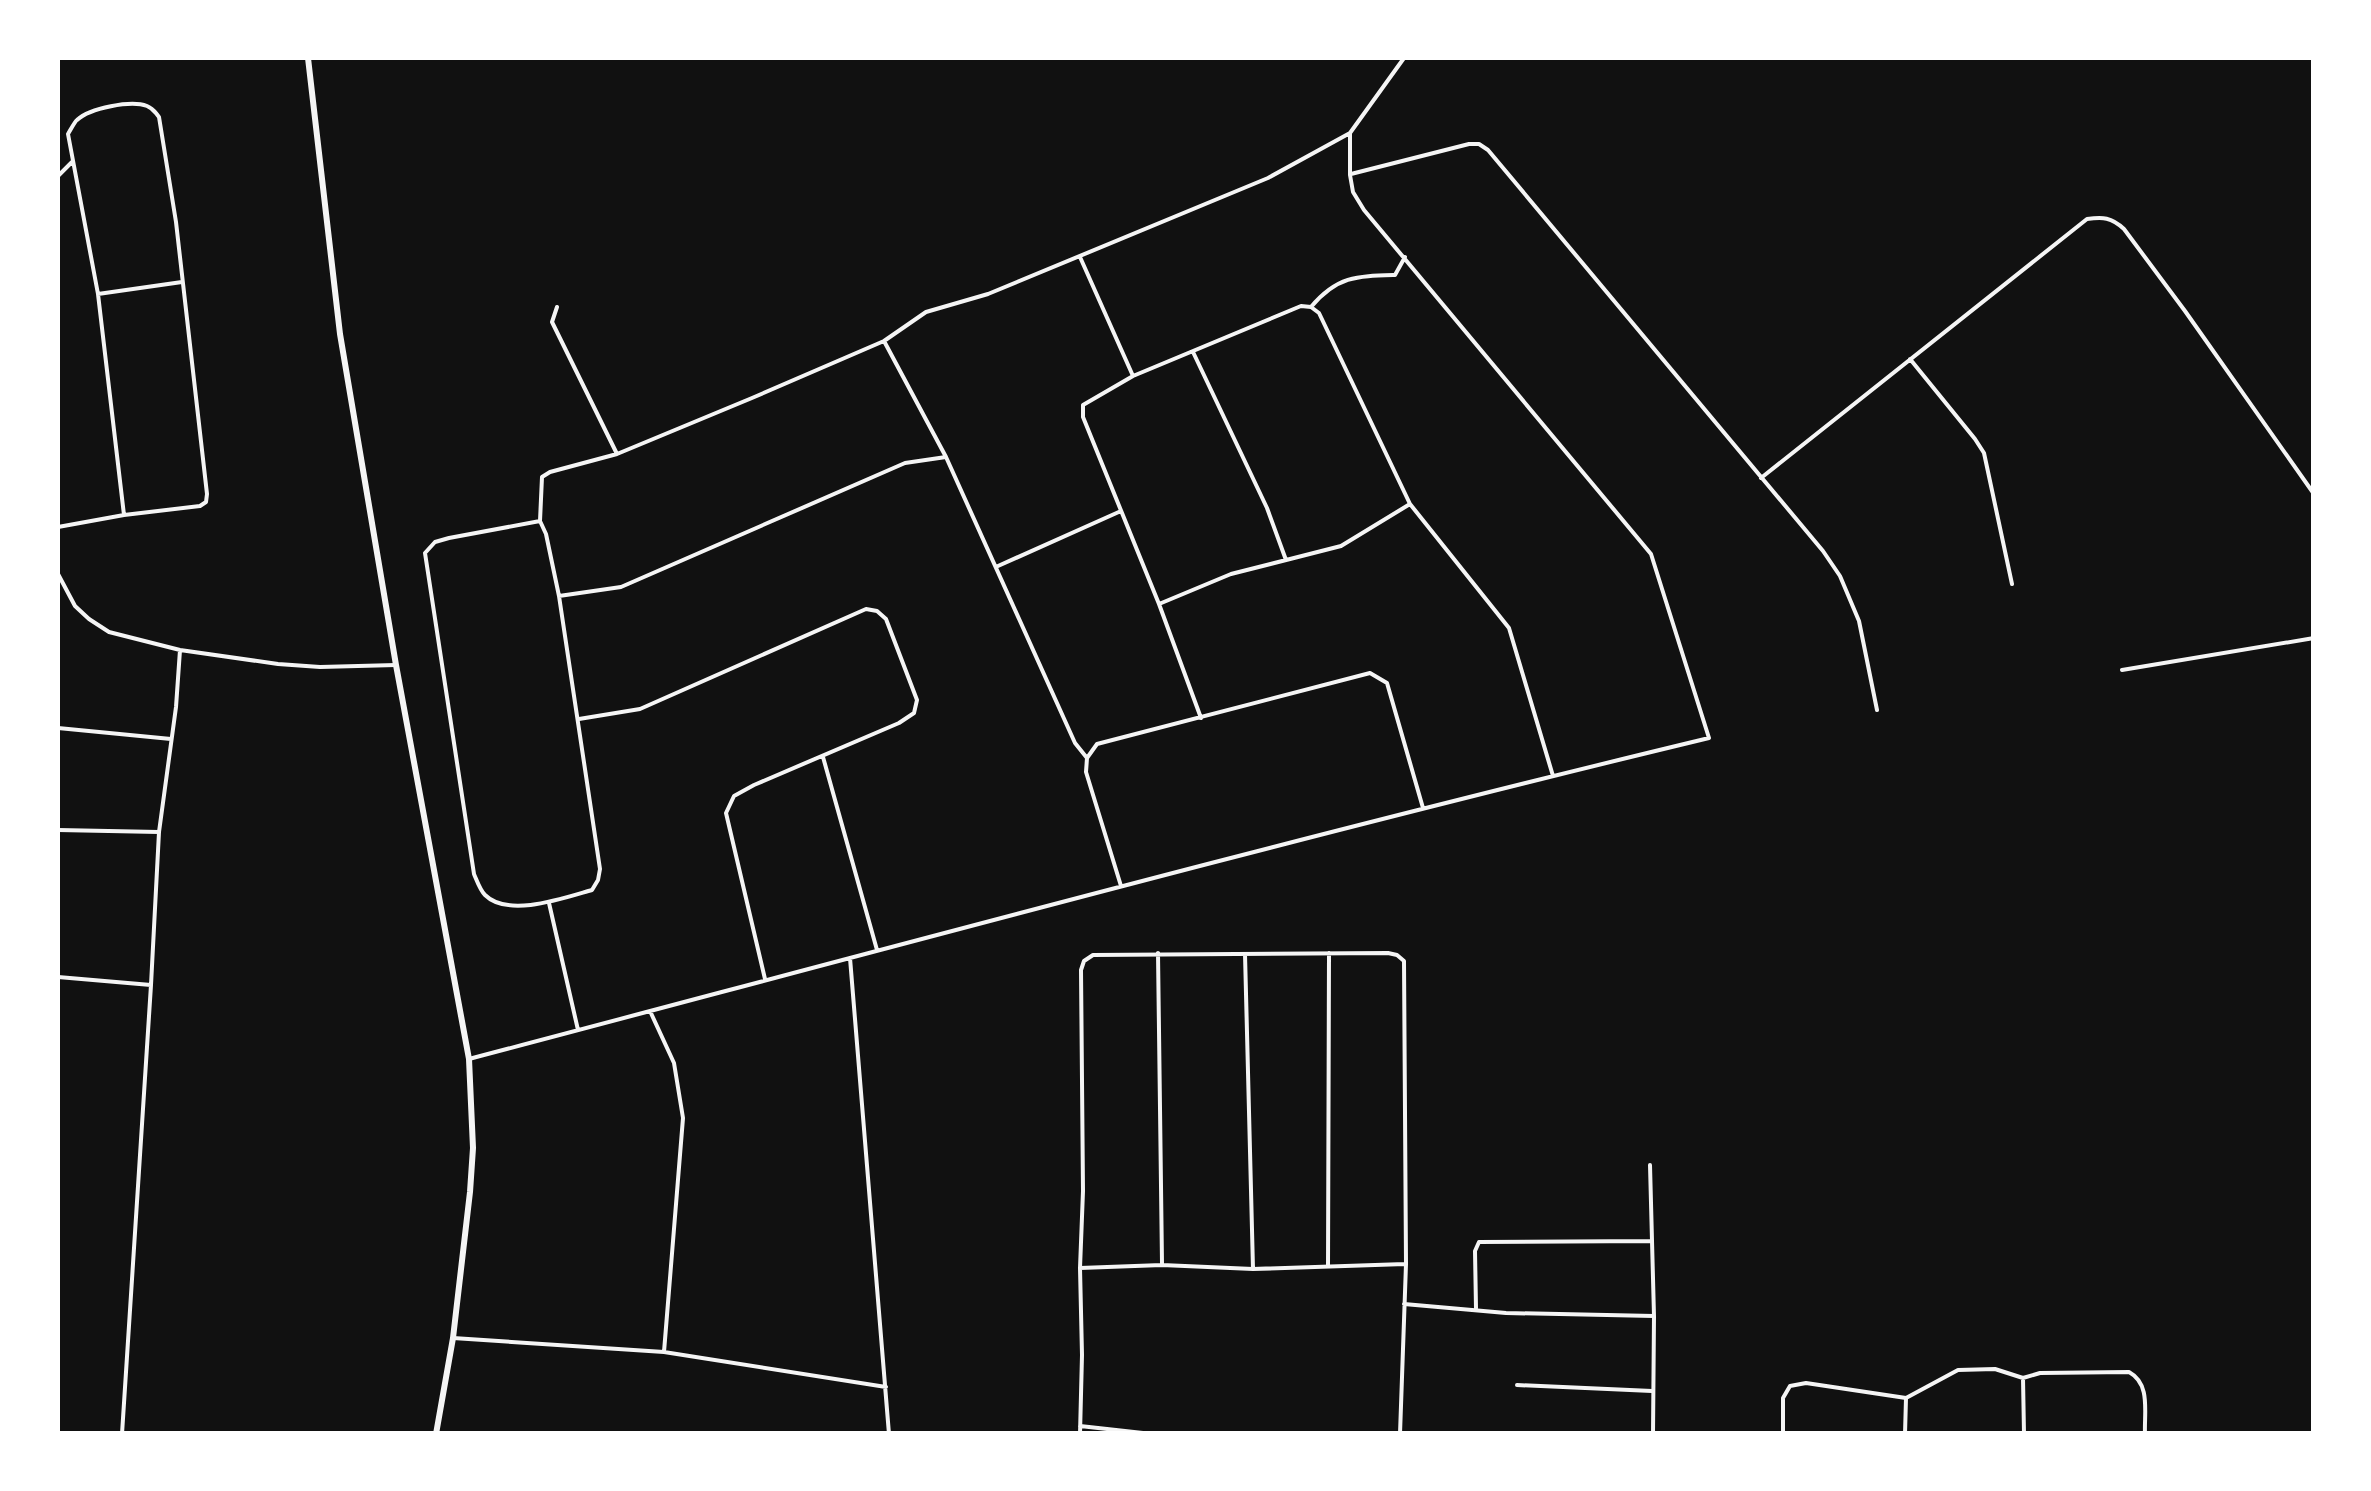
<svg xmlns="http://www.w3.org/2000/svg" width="2371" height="1491" font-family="'Golos Text',sans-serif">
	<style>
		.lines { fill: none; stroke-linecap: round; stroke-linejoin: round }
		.minor { stroke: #f5f5f5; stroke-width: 4 }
		.trunk { stroke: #f5f5f5; stroke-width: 6 }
	</style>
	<rect width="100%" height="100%" fill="#111"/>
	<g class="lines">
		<!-- minor -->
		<path class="minor" d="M1351,174L1469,144H1479L1488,150L1823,551L1840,576L1859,621L1877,710
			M58,176L72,162
			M1080,257L1133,376
			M98,294L182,282
			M557,307L552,322L617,454
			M1311,307C1337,276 1357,276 1395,275L1405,257
			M884,341L946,457L1075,743L1087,758
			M1193,352L1267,508L1286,560
			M1910,359L1975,439L1984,453L2012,584
			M1761,478L2087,219C2103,217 2111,217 2124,229L2185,311L2314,494
			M540,521L546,534L559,596L600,869L598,880L592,890C564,898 508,918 485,895C480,890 477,881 474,874L425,553L435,542L449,538Z
			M540,521L542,477L550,472L617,454L752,398L884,341L926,312L988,294L1268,178L1350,133
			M58,527L124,515L200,506L206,502L207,494L176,222L159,117C154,111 154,109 147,106C131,100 90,108 77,120C75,121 70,131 68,134L98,294L124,515
			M998,566L1121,511
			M58,574L75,606L89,619L109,632L180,650L278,664L320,667L396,665
			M559,596L621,587L905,463L946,457
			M1159,604L1231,574L1341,546L1410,504L1509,628L1553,776
			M2122,670L2314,638
			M1201,718L1159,604L1083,417V405L1133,376L1301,306L1311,307L1319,313L1410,504
			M579,719L640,709L866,609L877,611L886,619L917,700L914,713L899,723L754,785L734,796L726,813L765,979
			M58,728L171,739
			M823,757L877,950
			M58,830L159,832
			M1121,886L1086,772L1087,758L1097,744L1370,673L1387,683L1423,808
			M549,903L578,1030
			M1158,953L1162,1263
			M1245,954L1253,1269
			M850,958L889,1434
			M58,977L151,985
			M469,1059C882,950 1294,838 1709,738L1651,554L1364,210L1353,192L1350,175V133L1404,58
			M1650,1165L1654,1316L1653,1434
			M1328,1266L1329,953
			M1080,1268L1162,1265L1253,1269L1405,1264
			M1404,1304L1506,1313L1654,1316
			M1476,1308L1475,1251L1479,1242L1652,1241
			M453,1338L664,1352L683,1118L674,1063L650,1011
			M664,1352L886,1387
			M2023,1378L2024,1434
			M1517,1385L1652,1391
			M1080,1426L1152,1434
			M122,1434L151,985L159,832L176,707L180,650
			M1080,1434L1082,1355L1080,1268L1083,1191L1081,970L1084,961L1093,955L1388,953L1397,955L1404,961L1406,1264L1400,1434
			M1783,1434V1398L1790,1386L1806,1383L1906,1398L1958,1370L1995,1369L2023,1378L2040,1373L2129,1372C2151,1384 2144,1412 2145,1434
			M1905,1434L1906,1398"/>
		<!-- trunk -->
		<path class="trunk" d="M308,58L340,334L396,665L469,1059L473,1148L470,1192L453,1338L436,1434"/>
	</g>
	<!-- border -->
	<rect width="2371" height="1491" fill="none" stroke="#ffffff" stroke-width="120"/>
</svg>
